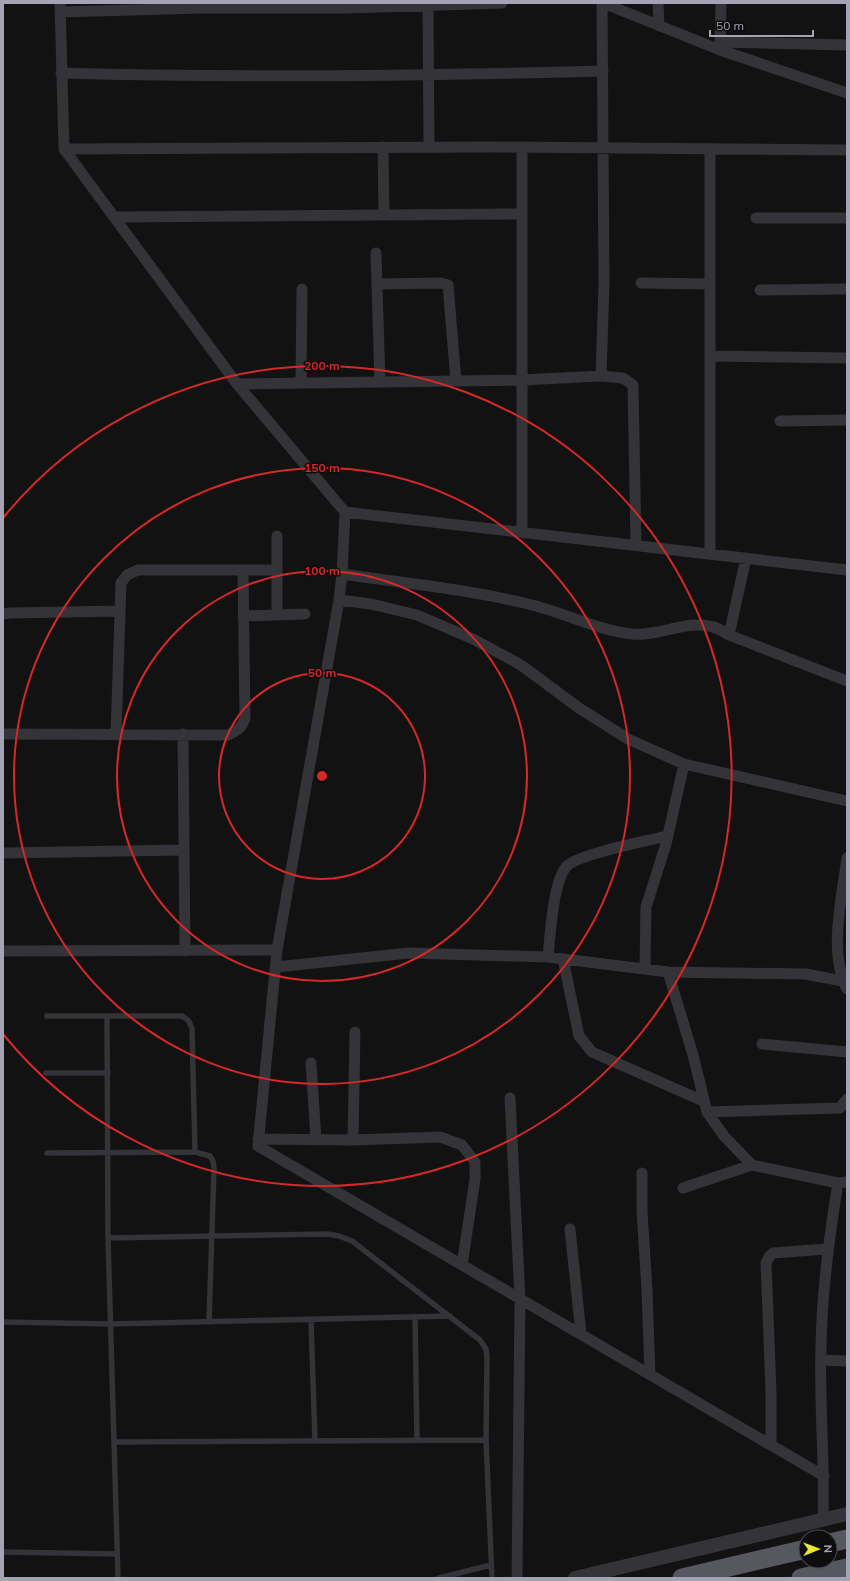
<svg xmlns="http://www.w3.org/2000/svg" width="850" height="1581" font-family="Mulish,sans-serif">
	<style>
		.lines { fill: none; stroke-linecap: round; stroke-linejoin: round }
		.service { stroke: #333338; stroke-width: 5.5 }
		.minor { stroke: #333338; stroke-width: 11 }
		.tertiary { stroke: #333338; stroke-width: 14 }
		.trunk { stroke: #575760; stroke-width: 19 }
		.ring { fill: none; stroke: #d62828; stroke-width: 2 }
		.centre { fill: #d62828; stroke: #0d0d0e; stroke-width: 2 }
		.ring-label { font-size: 12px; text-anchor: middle; font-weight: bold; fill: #d62828; stroke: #0d0d0e; stroke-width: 3; stroke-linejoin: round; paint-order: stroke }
	</style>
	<rect width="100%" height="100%" fill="#121213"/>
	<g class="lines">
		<!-- service -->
		<path class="service" d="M47,1016H182L188,1020L192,1028L195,1152L210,1156L213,1161L214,1169L209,1322
			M107,1016L108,1238L118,1578
			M46,1073H108
			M47,1153L195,1152
			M108,1238L327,1234L339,1236L352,1241L480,1340L486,1349L487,1357L486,1440L492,1578
			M415,1318L417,1440
			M311,1320L315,1441
			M3,1322L111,1324L450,1316
			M114,1442L486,1440
			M3,1552L117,1554
			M439,1578L491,1565"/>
		<!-- minor -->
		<path class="minor" d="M60,3L64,149L237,384L345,512L342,574L339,600L277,950L258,1146L824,1476
			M603,3L720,50L847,93
			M658,3L659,26
			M428,5L429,147
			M60,12L204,8H348L502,3
			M721,42L847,45
			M720,48L721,3
			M61,73C242,78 422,76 603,71
			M383,147L384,215
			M522,147V532
			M64,149L495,147L847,150
			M710,149V554
			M114,217L522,214
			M756,218H847
			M376,253L380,382
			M641,283L710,284
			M377,284L441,283L448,285L456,381
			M760,290L847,289
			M710,356L847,358
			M601,376L623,378L633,385L636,545
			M301,383L302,289
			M237,384L522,380L601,376L604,284L602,3
			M780,421L847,420
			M345,512L847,570
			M277,536V615
			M342,574C404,583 467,589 528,604C563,612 596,630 632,634C658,637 688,619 713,627C718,628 724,632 729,635L847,681
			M339,600L371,604L417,615L473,639L521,665L579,708L628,739L684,764L847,801
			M3,614L10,613L120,611
			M243,616L305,614
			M729,635L746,558
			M3,734L228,735C238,730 242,728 245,718L243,570
			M116,734L121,583L127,575L138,570H277
			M183,734L185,951
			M3,853L184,850
			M847,858C842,897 828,953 847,989
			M3,951L277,950
			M548,957C550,936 553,883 566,867C577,854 647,841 667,836
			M563,959L579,1036L592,1052L703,1101
			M276,967L409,953L548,957L668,972L805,974L843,981
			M645,968L646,907L666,844L684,764
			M668,972L693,1055L707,1112L724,1136L752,1165L838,1183L847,1182
			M762,1044L847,1052
			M311,1063L316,1140
			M510,1098L520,1299L517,1578
			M707,1112L840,1108L847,1099
			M258,1139L353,1140L440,1137L462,1145L475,1162V1179L462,1265
			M353,1140L355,1032
			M642,1173V1211L647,1290L650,1375
			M683,1188L752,1165
			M570,1229L581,1334
			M821,1360L847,1361
			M771,1445V1391L766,1263L769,1257L773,1253L827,1249
			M823,1519C825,1461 819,1404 821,1346C822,1291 829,1237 838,1183"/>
		<!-- tertiary -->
		<path class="tertiary" d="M575,1578L847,1514"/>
		<!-- trunk -->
		<path class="trunk" d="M830,1543L847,1539
			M682,1578L806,1549
			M801,1578L847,1568"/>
	</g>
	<!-- distance rings -->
	<g class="ring">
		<circle cx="322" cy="776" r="103"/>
		<circle cx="322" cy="776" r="205"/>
		<circle cx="322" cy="776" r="308"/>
		<path d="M3 518A410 410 0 1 1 3 1034"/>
	</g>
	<circle cx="322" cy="776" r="6" class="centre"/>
	<g class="ring-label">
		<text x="322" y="370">200 m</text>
		<text x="322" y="472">150 m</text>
		<text x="322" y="575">100 m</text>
		<text x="322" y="677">50 m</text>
	</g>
	<!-- border -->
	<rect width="850" height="1581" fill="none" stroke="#a3a3b3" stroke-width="8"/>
	<!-- north arrow -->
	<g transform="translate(818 1549) rotate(89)"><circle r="19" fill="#0d0d0e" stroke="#494950"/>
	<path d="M0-3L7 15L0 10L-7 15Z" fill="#ede530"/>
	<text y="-6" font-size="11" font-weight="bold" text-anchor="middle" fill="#a3a3b3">N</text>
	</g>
	<!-- scale -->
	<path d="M710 30v6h103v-6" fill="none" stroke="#a3a3b3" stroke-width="2"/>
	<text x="716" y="30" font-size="12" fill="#a3a3b3" stroke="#0d0d0e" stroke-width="3" paint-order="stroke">50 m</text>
</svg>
